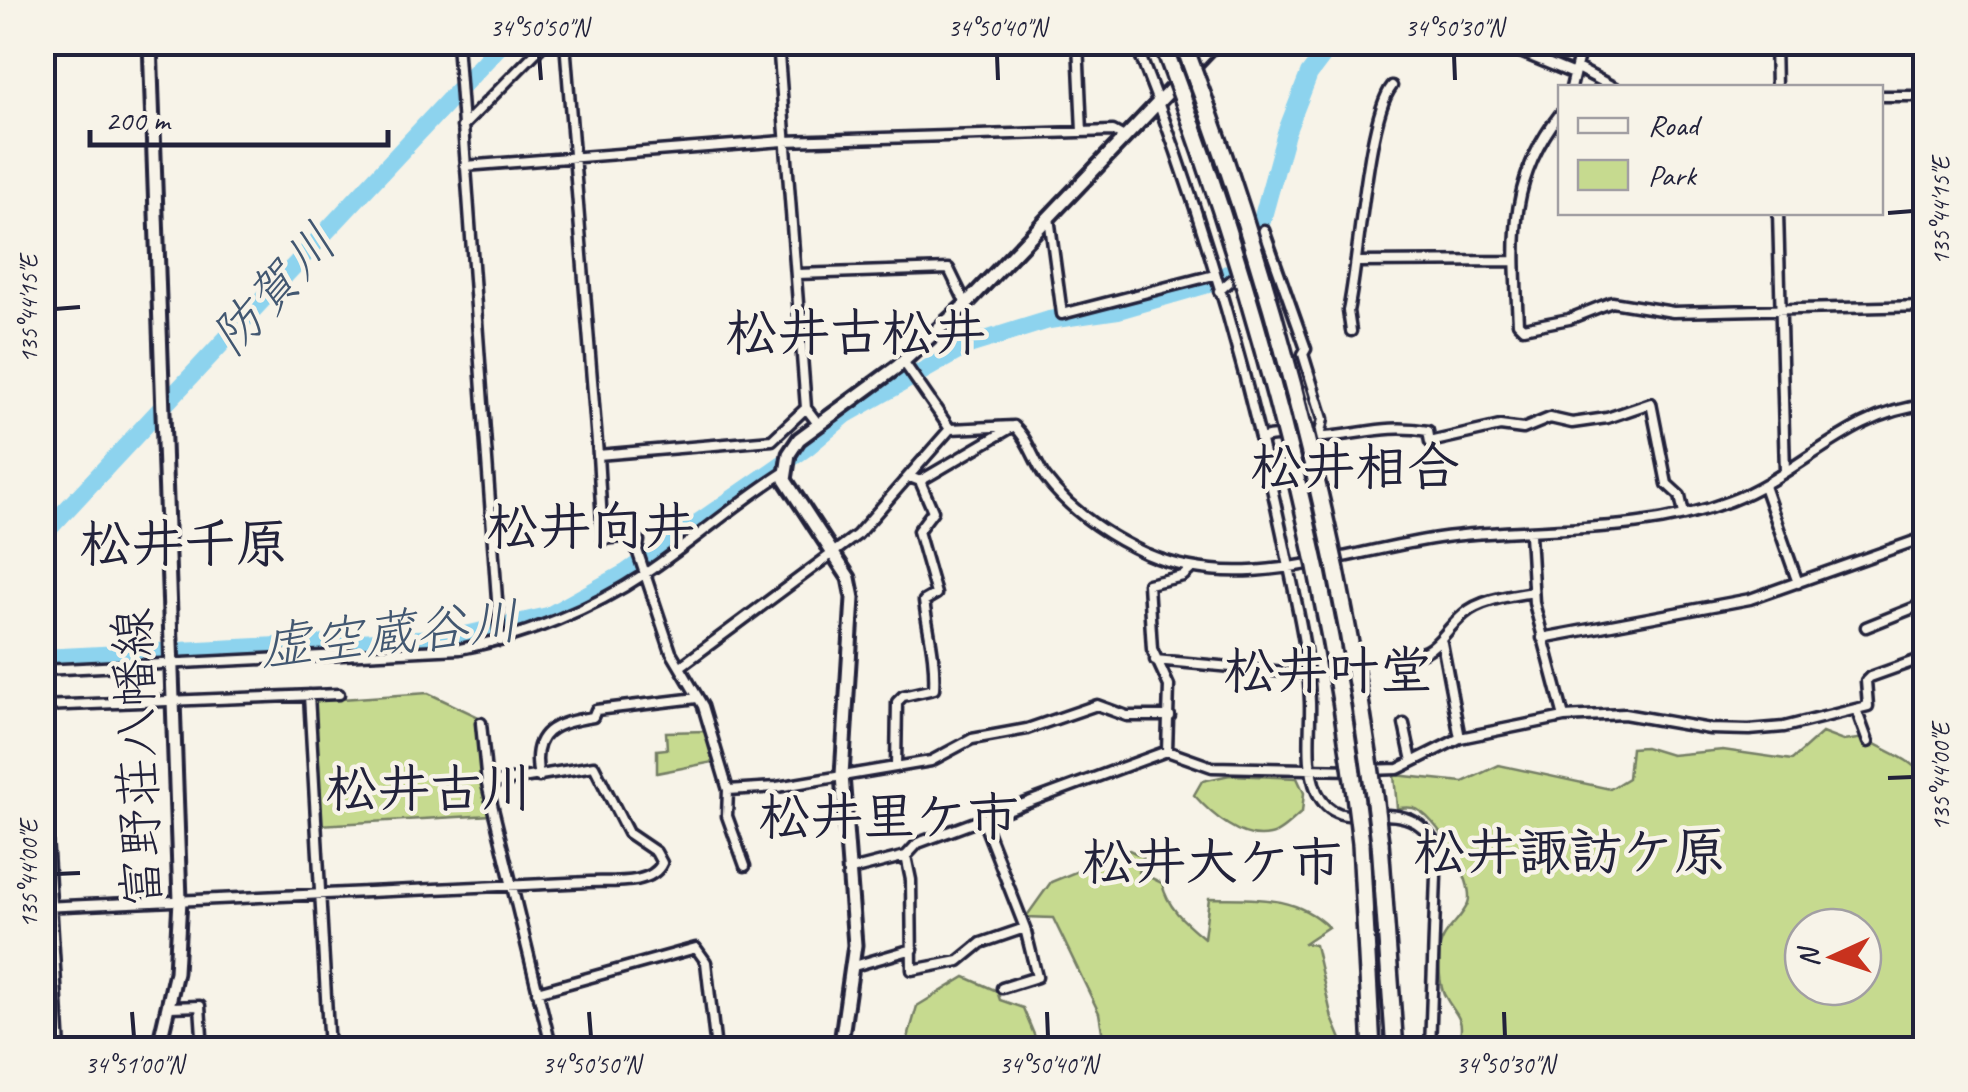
<svg xmlns="http://www.w3.org/2000/svg" width="1968" height="1092" font-family="Caveat,'Klee One',sans-serif">
	<style>
		.green { fill: #c6da8f; stroke: #747e65; stroke-width: 2.5; fill-rule: evenodd }
		.lines { fill: none; stroke-linecap: round; stroke-linejoin: round }
		.river { stroke: #8dd3ee; stroke-width: 18 }
		.street-casing { stroke: #22223b; stroke-width: 15 }
		.secondary-casing { stroke: #22223b; stroke-width: 19 }
		.highway-casing { stroke: #22223b; stroke-width: 22 }
		.street { stroke: #f7f3e8; stroke-width: 8 }
		.secondary { stroke: #f7f3e8; stroke-width: 11 }
		.highway { stroke: #f7f3e8; stroke-width: 15 }
		.highway-bridge-casing { stroke: #22223b; stroke-width: 22; stroke-linecap: butt }
		.highway-bridge { stroke: #f7f3e8; stroke-width: 15 }
		.ticks { fill: none; stroke: #22223b; stroke-width: 4 }
		.labels { text-anchor: middle; stroke-width: 9; stroke-linejoin: round; paint-order: stroke }
		.street-label { font-size: 50px; fill: #22223b; stroke: #f7f3e8 }
		.water-label { font-size: 52px; font-style: italic; fill: #425771; stroke: #f7f3e8 }
		.neighbourhood-label { font-size: 52px; font-weight: bold; fill: #22223b; stroke: #f7f3e8 }
		.neatline { fill: none; stroke: #22223b; stroke-width: 4 }
		.ticks-label { font-size: 25px; text-anchor: middle; fill: #22223b }
	</style>
	<rect width="100%" height="100%" fill="#f7f3e8"/>
	<filter id="ink" filterUnits="userSpaceOnUse"><feTurbulence type="fractalNoise" baseFrequency=".01" numOctaves="2"/><feDisplacementMap in="SourceGraphic" scale="20" xChannelSelector="R" yChannelSelector="G"/><feConvolveMatrix kernelMatrix="1 2 1 2 8 2 1 2 1" color-interpolation-filters="sRGB"/></filter>
	<g filter="url(#ink)">
		<!-- green -->
		<path class="green" d="M428,693L483,719L491,815L319,825L313,701Z
			M707,731L713,762L657,773V750L667,749L666,732Z
			M1822,733L1843,741L1865,738C1883,751 1918,760 1925,781V1049H1458C1466,1014 1457,1020 1444,994C1440,985 1439,965 1439,955C1439,931 1461,922 1468,903C1476,882 1435,813 1413,808C1408,807 1402,808 1397,808L1394,775L1463,782L1499,765L1610,789L1628,778L1631,748L1645,747L1671,755L1723,750L1792,760ZM1803,927H1863V987H1803Z
			M1230,775L1297,778L1304,793L1302,812C1293,819 1281,833 1270,835C1242,842 1211,814 1194,795L1202,781Z
			M1129,850L1144,857L1139,872L1162,883C1167,908 1186,923 1204,938L1209,898C1253,899 1295,894 1328,927L1304,943L1315,945L1332,1018L1345,1049H1105L1099,1013L1053,918L1026,917L1051,882Z
			M965,977L997,991L1000,1000L1023,1008L1040,1049H905L917,1006Z"/>
		<g class="lines">
			<!-- river -->
			<path class="river" d="M42,536L503,42
				M42,658L457,637L548,616L627,572L807,447L845,415L969,345L1049,320L1118,310L1208,284L1231,272L1246,260L1259,231L1286,133L1309,74L1333,42"/>
			<defs>
				<path id="street" d="M457,42L500,641
					M565,42L598,455
					M778,42L806,408L819,425
					M1078,42L1082,132
					M1135,42C1202,211 1253,389 1289,567C1298,610 1309,657 1310,702C1311,731 1305,764 1317,792C1341,845 1402,783 1437,846L1430,1050
					M1496,42L1574,74
					M1775,42L1776,88
					M1577,68L1615,88
					M1571,88L1582,42
					M1880,96H1926
					M1560,114C1507,182 1514,241 1518,323L1523,328L1569,319L1612,302L1673,312L1926,306
					M462,127L546,42
					M465,166L784,141L1113,131L1124,137
					M1778,212L1785,472
					M1049,217L1062,314L1214,275
					M1358,262L1515,261
					M797,274L949,269L966,304
					M1219,291L1252,262L1264,230L1306,349L1303,354L1323,419L1319,437
					M1351,331L1348,311C1359,262 1367,117 1392,86
					M950,429L1014,426C1028,438 1034,461 1045,477C1071,512 1108,536 1147,554C1242,595 1342,552 1438,538C1536,524 1634,538 1730,501C1799,475 1849,412 1926,405
					M1260,439C1282,432 1301,439 1324,437C1364,434 1387,424 1428,431L1430,442L1500,426L1523,429L1550,418L1572,423L1607,418L1651,403L1667,484L1680,496L1684,514
					M920,481L1014,426
					M1764,486L1798,583
					M1530,534L1534,603L1564,717
					M1866,627L1926,603
					M1542,638L1750,599L1926,537
					M1442,643L1460,738
					M1391,656C1439,658 1435,639 1464,614C1481,599 1511,596 1533,592
					M1155,660L1296,673
					M681,666L857,535L950,429L903,361
					M42,670L460,649C525,636 591,610 646,573C694,541 737,502 785,472
					M309,695L329,1050
					M42,706L339,694
					M1856,709L1868,742
					M481,723L487,784L552,1050
					M1404,724L1412,761
					M1167,751L1169,686L1152,649L1148,584L1183,576L1192,568
					M42,755L60,1050
					M896,767L897,702L903,696L934,689C936,657 928,631 924,601L936,594L918,531L933,511L920,481L910,477
					M1368,770L1398,769L1460,738L1564,717L1624,714L1710,729L1749,730L1784,727L1868,706L1866,681L1870,677L1926,657
					M539,777C529,730 556,723 593,717L596,710L697,698
					M728,790L777,787L931,761L972,739L1027,729L1097,705L1127,716H1170
					M982,818L1025,928L1037,977L1002,988
					M906,856L911,880L912,970L959,961L981,943L1025,928
					M745,866L727,816L728,790L703,706L671,652L637,550L639,541L631,536L603,539L598,455L772,440L806,408
					M851,870L906,856L918,843L1167,751L1212,767L1354,770
					M42,907L589,882C611,881 652,886 662,863L656,852L628,833L594,766L487,784
					M854,966L913,949
					M537,992L696,948L706,962L716,1050
					M170,1007L200,1006L203,1050"/>
				<path id="secondary" d="M150,42L180,900L176,972L158,1050
					M840,1050L855,945L842,775L853,598L849,578L785,480L789,454L799,439L897,367L966,304L1216,42"/>
				<path id="highway" d="M1380,842L1395,1050
					M1361,843L1372,1050"/>
			</defs>
			<!-- street casing -->
			<use href="#street" class="street-casing"/>
			<!-- secondary casing -->
			<use href="#secondary" class="secondary-casing"/>
			<!-- highway casing -->
			<use href="#highway" class="highway-casing"/>
			<!-- street -->
			<use href="#street" class="street"/>
			<!-- secondary -->
			<use href="#secondary" class="secondary"/>
			<!-- highway -->
			<use href="#highway" class="highway"/>
			<defs>
				<path id="highway-bridge" d="M1162,42C1260,303 1329,566 1361,843
					M1183,42C1281,302 1347,566 1380,842"/>
			</defs>
			<!-- highway-bridge casing -->
			<use href="#highway-bridge" class="highway-bridge-casing"/>
			<!-- highway-bridge -->
			<use href="#highway-bridge" class="highway-bridge"/>
		</g>
	</g>
	<!-- ticks -->
	<path class="ticks" d="M539,55L541,80M997,55L998,80M1454,55L1455,80M1888,213L1913,211M55,309L80,307M1888,778L1913,777M55,874L80,873M132,1012L134,1037M589,1012L591,1037M1047,1012L1048,1037M1504,1012L1505,1037"/>
	<g class="labels">
		<!-- street labels -->
		<g class="street-label">
			<text transform="translate(136 758) rotate(-92)" y="18">富野荘八幡線</text>
		</g>
		<!-- water labels -->
		<g class="water-label">
			<text transform="translate(273 289) rotate(-47)" y="18">防賀川</text>
			<text transform="translate(390 633) rotate(-6)" y="18">虚空蔵谷川</text>
		</g>
		<!-- neighbourhood labels -->
		<g class="neighbourhood-label">
			<text x="856" y="350">松井古松井</text>
			<text x="1355" y="484">松井相合</text>
			<text x="591" y="544">松井向井</text>
			<text x="184" y="561">松井千原</text>
			<text x="1328" y="688">松井叶堂</text>
			<text x="430" y="806">松井古川</text>
			<text x="889" y="834">松井里ケ市</text>
			<text x="1570" y="869">松井諏訪ケ原</text>
			<text x="1212" y="879">松井大ケ市</text>
		</g>
	</g>
	<!-- margin -->
	<rect width="1968" height="1092" fill="none" stroke="#f7f3e8" stroke-width="110"/>
	<!-- legend -->
	<rect x="1558" y="85" width="325" height="130" fill="#f7f3e8" stroke="#a29fa3" stroke-width="2.5"/>
	<rect x="1578" y="118" width="50" height="15" fill="#f7f3e8" stroke="#a29fa3" stroke-width="2.5"/>
	<text x="1648" y="135" font-size="30" fill="#22223b">Road</text>
	<rect x="1578" y="160" width="50" height="30" fill="#c6da8f" stroke="#a29fa3" stroke-width="2.5"/>
	<text x="1648" y="185" font-size="30" fill="#22223b">Park</text>
	<!-- north arrow -->
	<g transform="translate(1833 957) rotate(267)"><circle r="48" fill="#f7f3e8" stroke="#a29fa3" stroke-width="2.5"/>
	<path d="M0-8L18 38L0 25L-18 38Z" fill="#c8321e"/>
	<text y="-15" font-size="28" font-weight="bold" text-anchor="middle" fill="#22223b">N</text>
	</g>
	<!-- scale -->
	<path d="M90 130v15h298v-15" fill="none" stroke="#22223b" stroke-width="5"/>
	<text x="105" y="130" font-size="30" fill="#22223b" stroke="#f7f3e8" stroke-width="8" paint-order="stroke">200 m</text>
	<rect x="55" y="55" width="1858" height="982" class="neatline"/>
	<g class="ticks-label">
		<text x="539" y="36">34°50'50"N</text>
		<text x="997" y="36">34°50'40"N</text>
		<text x="1454" y="36">34°50'30"N</text>
		<text transform="translate(1940 211) rotate(-90)" y="9">135°44'15"E</text>
		<text transform="translate(28 309) rotate(-90)" y="9">135°44'15"E</text>
		<text transform="translate(1940 777) rotate(-90)" y="9">135°44'00"E</text>
		<text transform="translate(28 874) rotate(-90)" y="9">135°44'00"E</text>
		<text x="134" y="1073">34°51'00"N</text>
		<text x="591" y="1073">34°50'50"N</text>
		<text x="1048" y="1073">34°50'40"N</text>
		<text x="1505" y="1073">34°50'30"N</text>
	</g>
</svg>
